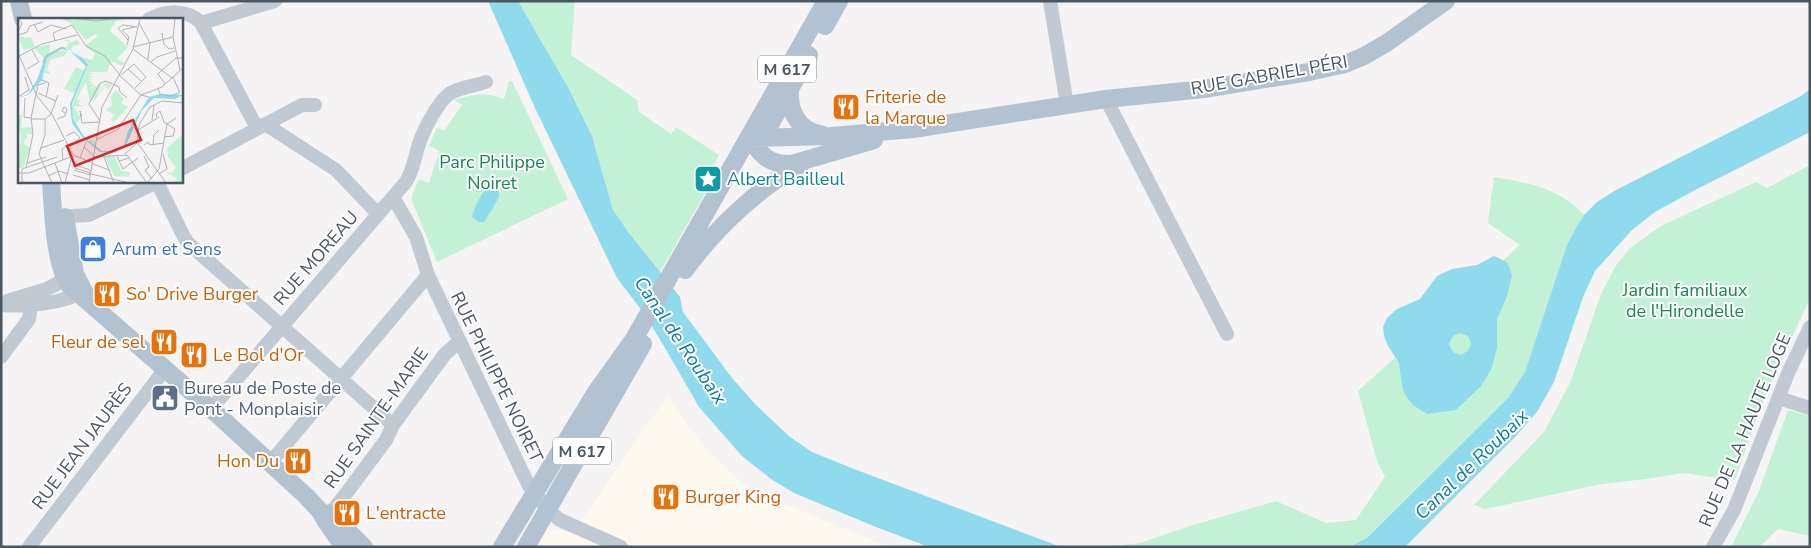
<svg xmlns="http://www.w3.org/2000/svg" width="1811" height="548" font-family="'Nunito Sans',sans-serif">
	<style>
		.commercial { fill: #fdf9ef }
		.green { fill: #c3f1d5 }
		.water { fill: #90daee; fill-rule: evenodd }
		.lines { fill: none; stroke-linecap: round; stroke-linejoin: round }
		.minor { stroke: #c1cad2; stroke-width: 14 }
		.major { stroke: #b3c2d1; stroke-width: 18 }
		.labels { text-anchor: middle; stroke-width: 4; stroke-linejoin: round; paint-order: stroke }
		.shield { fill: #fff; stroke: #808990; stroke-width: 1 }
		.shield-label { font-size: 16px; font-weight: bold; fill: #4a5661 }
		.street-label { font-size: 18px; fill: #4a5661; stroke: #fff }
		.food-label { font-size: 18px; fill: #c56008; stroke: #fff; text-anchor: start }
		.park-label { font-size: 18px; fill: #17864f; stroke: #fff }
		.culture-label { font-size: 18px; fill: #0d838f; stroke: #fff; text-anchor: start }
		.shop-label { font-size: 18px; fill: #366cbe; stroke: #fff; text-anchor: start }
		.service-label { font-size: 18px; fill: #4e5e75; stroke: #fff; text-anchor: start }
		.water-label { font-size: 19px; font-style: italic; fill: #0c7c9b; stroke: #fff }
		.inset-road { fill: none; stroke: #b1b4b9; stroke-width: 1 }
		.view { fill: #d62828; fill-opacity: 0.15; stroke: #d62828; stroke-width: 2.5 }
		.inset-edge { fill: none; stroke: #4a5661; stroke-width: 2.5 }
	</style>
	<rect width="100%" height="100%" fill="#f5f3f3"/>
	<!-- commercial -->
	<path class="commercial" d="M667,396L705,448L743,484L768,497L889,547H537L547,530L559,529L572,534Z"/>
	<!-- green -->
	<path class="green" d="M518,1H575L571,55L637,100L639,112L671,134L676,127L719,155L706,179L711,183L660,272L629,233L613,210L592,136L569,89Z
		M509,81H512L568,199L437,262L412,201V195L419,179L429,183L439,151L429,146L437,127L444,131L462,105L454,100C472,94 486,91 504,99Z
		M1810,165V298L1761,406L1735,480L1683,473L1646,479L1602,484L1485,509L1474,505L1544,432L1570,383L1601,294L1615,267L1630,248L1661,226L1756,182L1767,188Z
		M1494,177C1528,183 1559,188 1584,215L1567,245L1525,372L1508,398L1367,538L1349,547H1104L1140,543L1190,526L1276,501L1326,523L1356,520L1385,477L1377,461L1358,391L1520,245L1488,223Z
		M1788,410L1810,416V536L1778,529L1760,547H1731L1759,491Z"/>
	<!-- water -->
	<path class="water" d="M488,1H518L569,89L592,136L613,210L629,233L680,297L683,312L732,378L756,405L790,437L812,452L854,469L1061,547H929L876,527L794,493L771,479L742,456L699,407L658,336L640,308L617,278L535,108Z
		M1810,89V132L1695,190L1655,212L1632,230L1595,271L1583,297L1554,382L1537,412L1515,437L1405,547H1349L1367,538L1508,398L1525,372L1567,245L1576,228L1584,215L1597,202L1616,190L1801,96Z
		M490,186L499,191V197L493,208L484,222H479L472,217C475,206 481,192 490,186Z
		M1494,256L1507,262L1512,275L1507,296L1497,319V348L1491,370L1481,386L1456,410L1427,414L1413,405L1405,395L1402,385L1399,363L1388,346L1384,336L1383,327L1387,318L1397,309L1420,299L1437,276L1452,269L1477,265ZM1460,333L1468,336L1471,344L1468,351L1461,355L1453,352L1449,344L1453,336Z"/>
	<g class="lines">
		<!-- minor -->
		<path class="minor" d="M1050,1L1067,105
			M149,19C166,11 187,8 201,23L257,128
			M201,23L275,1
			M1106,99L1227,334
			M265,124L336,170L378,214
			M181,169L302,105H315
			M157,182L184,237L188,243L393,425
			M393,197L416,237L428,275L529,486L548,510L560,520L621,547
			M55,217L89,215L159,181
			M7,301L47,289L75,274
			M1,305C25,307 63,304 84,291
			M1,357L29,319L32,298
			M1778,398L1810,408
			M211,409L405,183C413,172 414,160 418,147C422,133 437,103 449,94C459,87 475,86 486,82
			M270,463L428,275
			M325,520L348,491L386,440L393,425L445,354L460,341
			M29,547L165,369
			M1713,547L1734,510L1789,371L1810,327"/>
		<!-- major -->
		<path class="major" d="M19,1L23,19
			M825,26L839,1
			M790,88C788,111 798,131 823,135
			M763,137L809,55
			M749,138L831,136L913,129L1106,99L1204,89L1309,72L1345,64L1364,56L1385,44L1446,1
			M749,138C762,156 769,165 792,164L874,140
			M51,181C53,209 54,265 70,286L219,416L306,496L320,511L325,520L344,547
			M65,217L75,274L85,293
			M685,270C714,230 757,189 800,165
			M330,513L364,547
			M502,547L596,392L634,339L826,1
			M526,547L643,344"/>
	</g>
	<!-- icons -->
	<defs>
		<symbol id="restaurant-square" viewBox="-11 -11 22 22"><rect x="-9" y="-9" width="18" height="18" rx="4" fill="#e8710a" stroke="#fff"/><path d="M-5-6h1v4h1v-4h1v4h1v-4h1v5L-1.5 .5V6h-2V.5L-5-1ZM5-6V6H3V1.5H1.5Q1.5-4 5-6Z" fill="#fff"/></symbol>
		<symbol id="sight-square" viewBox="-11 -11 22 22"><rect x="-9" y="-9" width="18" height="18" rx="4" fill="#0f9aa8" stroke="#fff"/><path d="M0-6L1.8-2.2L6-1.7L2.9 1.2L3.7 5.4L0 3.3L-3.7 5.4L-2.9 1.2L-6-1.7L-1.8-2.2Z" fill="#fff"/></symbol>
		<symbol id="shop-square" viewBox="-11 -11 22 22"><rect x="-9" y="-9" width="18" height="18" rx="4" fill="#3f7fe0" stroke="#fff"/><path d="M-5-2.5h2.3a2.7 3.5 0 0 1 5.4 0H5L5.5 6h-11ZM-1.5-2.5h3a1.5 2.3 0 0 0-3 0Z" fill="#fff"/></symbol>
		<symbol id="civic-square" viewBox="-11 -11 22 22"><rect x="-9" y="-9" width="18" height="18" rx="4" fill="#5c6f8a" stroke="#fff"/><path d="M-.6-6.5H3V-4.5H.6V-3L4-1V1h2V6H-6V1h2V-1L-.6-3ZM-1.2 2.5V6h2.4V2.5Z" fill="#fff"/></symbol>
	</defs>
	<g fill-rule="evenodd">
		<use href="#restaurant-square" x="830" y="91" width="32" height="32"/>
		<use href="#sight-square" x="692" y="163" width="32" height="32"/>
		<use href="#shop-square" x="77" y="233" width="32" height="32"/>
		<use href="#restaurant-square" x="91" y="278" width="32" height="32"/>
		<use href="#restaurant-square" x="148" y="326" width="32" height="32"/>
		<use href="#restaurant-square" x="178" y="339" width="32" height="32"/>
		<use href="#civic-square" x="149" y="382" width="32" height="32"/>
		<use href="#restaurant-square" x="282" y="445" width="32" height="32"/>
		<use href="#restaurant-square" x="650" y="481" width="32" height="32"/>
		<use href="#restaurant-square" x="331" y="497" width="32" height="32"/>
	</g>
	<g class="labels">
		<!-- shield labels -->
		<g class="shield">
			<rect x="758" y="55.5" width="58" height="27" rx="4"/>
			<rect x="553" y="437.5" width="58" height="27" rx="4"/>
		</g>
		<g class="shield-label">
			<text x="787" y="75">M 617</text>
			<text x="582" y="457">M 617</text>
		</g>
		<!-- street labels -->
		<g class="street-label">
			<text transform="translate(1269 75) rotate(-10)" y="6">RUE GABRIEL PÉRI</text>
			<text transform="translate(316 258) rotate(-49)" y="6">RUE MOREAU</text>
			<text transform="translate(497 377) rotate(64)" y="6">RUE PHILIPPE NOIRET</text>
			<text transform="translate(376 418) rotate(-55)" y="6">RUE SAINTE-MARIE</text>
			<text transform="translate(1745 430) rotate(-67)" y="6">RUE DE LA HAUTE LOGE</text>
			<text transform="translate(82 446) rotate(-53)" y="6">RUE JEAN JAURÈS</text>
		</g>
		<!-- food labels -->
		<g class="food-label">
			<text x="865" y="103">Friterie de<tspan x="865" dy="21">la Marque</tspan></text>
			<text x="126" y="300">So' Drive Burger</text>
			<text x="145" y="348" text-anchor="end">Fleur de sel</text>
			<text x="213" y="361">Le Bol d'Or</text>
			<text x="279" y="467" text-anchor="end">Hon Du</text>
			<text x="685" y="503">Burger King</text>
			<text x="366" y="519">L'entracte</text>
		</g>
		<!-- park labels -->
		<g class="park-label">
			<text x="492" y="168">Parc Philippe<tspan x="492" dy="21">Noiret</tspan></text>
			<text x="1685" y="296">Jardin familiaux<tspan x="1685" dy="21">de l'Hirondelle</tspan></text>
		</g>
		<!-- culture labels -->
		<g class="culture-label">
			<text x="727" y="185">Albert Bailleul</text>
		</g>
		<!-- shop labels -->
		<g class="shop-label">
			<text x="112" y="255">Arum et Sens</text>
		</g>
		<!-- service labels -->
		<g class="service-label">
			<text x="184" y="394">Bureau de Poste de<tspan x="184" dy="21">Pont - Monplaisir</tspan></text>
		</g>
		<!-- water labels -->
		<g class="water-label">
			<text transform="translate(681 340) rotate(56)" y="7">Canal de Roubaix</text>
			<text transform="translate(1471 464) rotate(-44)" y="7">Canal de Roubaix</text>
		</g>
	</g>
	<!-- overview -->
	<g transform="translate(18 18)">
		<rect width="165" height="165" fill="#f5f3f3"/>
		<path d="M41,0H111L98,3L92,13L110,29L99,41L106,45L104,48L93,43L89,54H70L76,56L70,57L76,59L70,60L75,61L70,63L75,64L71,66L76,67L72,71L84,65L78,78L88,64L93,67L91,71L86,68L73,88L77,77L72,85L68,64L59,80L62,83L60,86L65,88H55L63,100L57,106L68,120L77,123V128L67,120L56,105L54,88L70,48L59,36L62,33L60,37L64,39L74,42L77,36L67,28L80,18L77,16L68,22L54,6ZM5,18L6,20L13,19L17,29L6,32L1,20ZM45,22H51L52,25L59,22L62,26L55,28L53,32L58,35L45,29L26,40L23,52L26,40L16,30L32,26L31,35L42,29H49L51,24ZM39,33H49L46,38L32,42L29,52L33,56L26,55L29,40ZM58,49L67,53L57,75L46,71ZM98,72L106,81L103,85L110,89L96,104L93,102L97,97L88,92L94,87L93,78ZM4,97L3,110L15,109V117L8,115L10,118L5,125L12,130L5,150H0L3,121L0,98ZM165,116V165H157L159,160L148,154L154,155L158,149L150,139L149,130ZM96,138L103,153L112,154L111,159L96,158L87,139Z" fill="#c3f1d5"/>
		<path d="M45,29L64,40L70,47L54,86L55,101L67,120L84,133H98L106,128L110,113L131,79L142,76L165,77L157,81L136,80L124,92L107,129L96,135L82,134L65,120L54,105L52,86L68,48L52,33L43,31L29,40L24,62L10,77L0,80L10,76L19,62L27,39Z" fill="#90daee"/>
		<path class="inset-road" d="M0,0L4,5L0,14M54,0L78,3L100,0M157,0L155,19L162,52M121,5L132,25M16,6L20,14L33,7L48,11M144,15L146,26L151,31L156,30M1,17L9,14L12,8L25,4M110,22L100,10L105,7L119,9M37,23L35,15L54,7L68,28L87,38L101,56M109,27L111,19L104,12L117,9M115,29L155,19M115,31L154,60M0,35L19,78L35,98L55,137L75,145M1,38L24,26L59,17M130,41L132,25M25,44L28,38L45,29M133,44L139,39L157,33M9,51L21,44L14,32M110,51L124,64M144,52L158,40H165M144,52L140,56L147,66M101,57L123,77L131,79M103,57L116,46L128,59M155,59L162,75M24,62L31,65L28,79M117,70L128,59M140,71L142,76L152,78L161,75M20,75L38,83M0,79L11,72L7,59M7,80L6,99L13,100M64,99L62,93L64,105L82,104M139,99L138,96L142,93L146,104L157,111L155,118L146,119M13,101H27L33,96L40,77M27,101V117L21,136L34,165M39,101L47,98L49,91L46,89L44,93L47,95M134,102L136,87M82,103L71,86L82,65L88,63L101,69L102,74L109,80M120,112L141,99M48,118L56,114L62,120L53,128M78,122L100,111L123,77L144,69L165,50M119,124L148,165M135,126L136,117L141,112M126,127L130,124L132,127L146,125M66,129L77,139L109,137L129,165M23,130L46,122M107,136L119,125L121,107L132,89L144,83L165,85M99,137L101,143L111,140M126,138L131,149L127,152L134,161M86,139L96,165M62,140L68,124M45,142L44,131L49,127M101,143L105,151L120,140M9,145L28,139M37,145L44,165M75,146L91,152M8,150L15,116L13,100L20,67L27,65M57,150L72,155M56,152L72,157V152L58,147M0,155H11L55,138M73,156L112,165M141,156L149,151L145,136M55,157L72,162M30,158L41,153L50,156M4,165V151L39,139M47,165L54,138M71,165L84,89L115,31L122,0M129,165L141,151L149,106L158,100"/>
		<path class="view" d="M115,102L123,122L57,148L49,128Z"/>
		<rect width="165" height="165" class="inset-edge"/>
	</g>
	<!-- border -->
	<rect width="1811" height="548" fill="none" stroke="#4a5661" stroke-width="5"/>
</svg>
